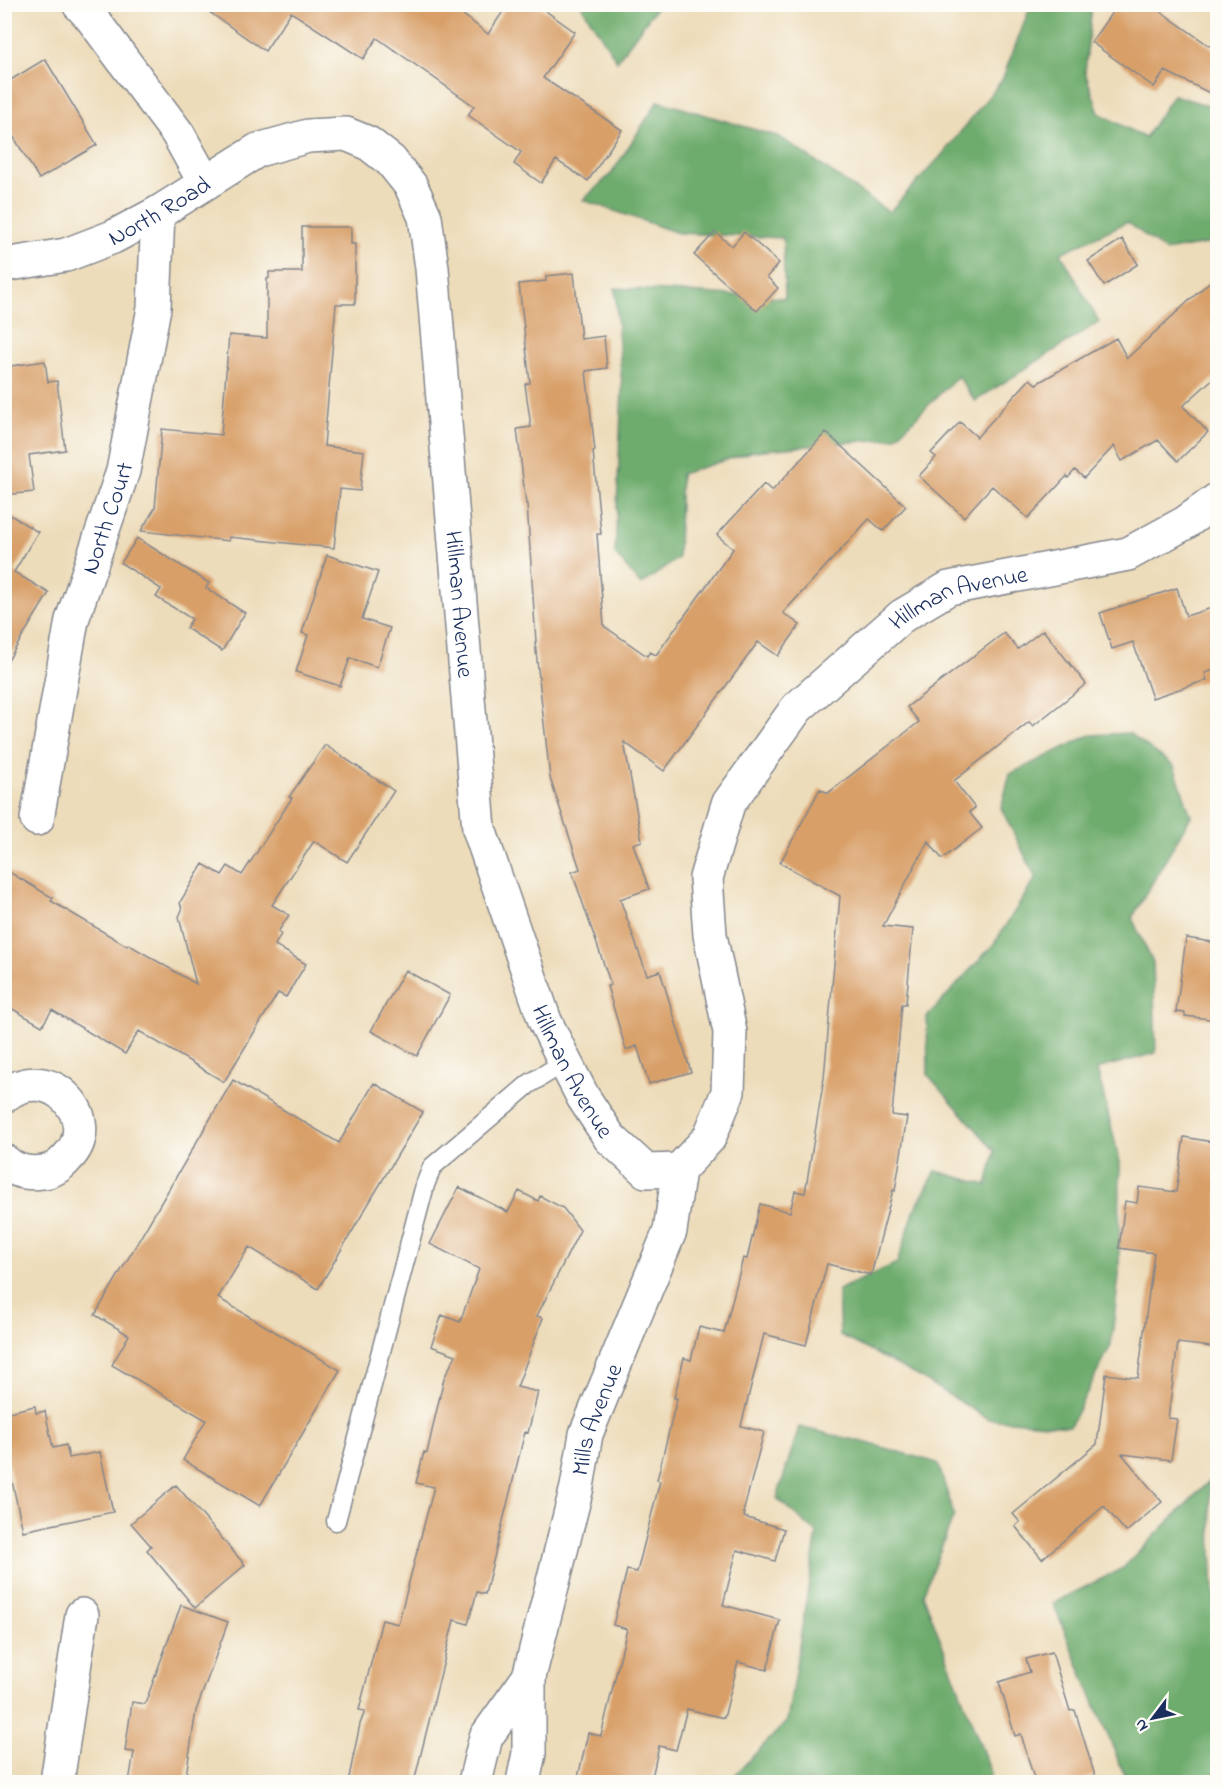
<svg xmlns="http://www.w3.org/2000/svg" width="1222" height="1787" font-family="'Indie Flower',sans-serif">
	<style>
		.forest { fill: #6eac6d; stroke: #446e66; stroke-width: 1.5 }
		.building { fill: #d89f68 }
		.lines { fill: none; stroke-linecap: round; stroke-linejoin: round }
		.lane-casing { stroke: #84868c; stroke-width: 21 }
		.street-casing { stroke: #84868c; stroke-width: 36 }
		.lane { stroke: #fff; stroke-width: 18 }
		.street { stroke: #fff; stroke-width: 33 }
		.labels { text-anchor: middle; stroke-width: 6; stroke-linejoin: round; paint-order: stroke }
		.street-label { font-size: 24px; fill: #1b2f5e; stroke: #fdfcf7 }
	</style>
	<rect width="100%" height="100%" fill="#fdfcf7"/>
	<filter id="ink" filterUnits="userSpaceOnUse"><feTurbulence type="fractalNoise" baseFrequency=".0167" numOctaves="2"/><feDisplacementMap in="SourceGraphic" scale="12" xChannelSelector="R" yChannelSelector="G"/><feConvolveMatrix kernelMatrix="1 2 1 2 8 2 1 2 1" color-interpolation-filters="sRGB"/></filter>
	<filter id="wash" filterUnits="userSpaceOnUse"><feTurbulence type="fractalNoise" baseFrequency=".008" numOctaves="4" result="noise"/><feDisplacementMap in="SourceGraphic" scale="24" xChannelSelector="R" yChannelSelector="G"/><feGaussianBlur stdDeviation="1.35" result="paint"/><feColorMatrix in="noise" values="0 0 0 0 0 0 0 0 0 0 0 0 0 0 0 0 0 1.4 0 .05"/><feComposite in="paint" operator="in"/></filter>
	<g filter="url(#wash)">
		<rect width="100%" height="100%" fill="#eddcba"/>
		<!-- forest -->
		<path class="forest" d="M581,5H658L617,61Z
			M1031,5H1092L1085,72L1099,113L1145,138L1173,95L1217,108V242L1165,251L1127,222L1061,253L1099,322L975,401L958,376L895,438L754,451L681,474L678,558L641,585L615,554L622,387L615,288L785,298L783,238L678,233L583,200L612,173L658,101L780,137L889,212L942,155L1002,80Z
			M1129,733L1174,766L1191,816L1132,918L1153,963L1156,1053L1097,1069L1120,1162L1119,1276L1111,1345L1070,1426L988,1419L918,1376L840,1335L838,1290L897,1263L915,1209L936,1171L987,1185L995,1151L928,1075L927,1017L993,945L1036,878L1001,808L1010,774L1090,735Z
			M799,1427L867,1443L938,1463L954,1515L923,1594L991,1773L987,1782H728L787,1721L817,1533L777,1498Z
			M1209,1481L1217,1659V1782H1119L1124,1774L1053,1603L1123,1568Z"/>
		<g id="blocks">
			<!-- building -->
			<path class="building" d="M198,4H449L488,34L508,4H536L575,32L543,78L622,130L588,181L556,160L541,183L514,164L521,152L468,115L474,106L377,38L363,59L291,12L265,51Z
				M1118,4H1150L1218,52V97L1165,71L1154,87L1091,42Z
				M45,59L97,145L39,179L4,121V84Z
				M302,227H351V244H355V304H336L324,446L364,451L360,491L340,489L334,548L229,537V541L141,531L155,508L162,429L221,435L229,335L267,338V279L269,278V272H302Z
				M715,232L732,246L744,232L779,263L767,277L778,288L757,311L694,255Z
				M1122,239L1138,264L1104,286L1088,261Z
				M574,273L581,339L604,336L607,368L586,371L595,451H593L601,534H597L604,626L647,656L650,652L656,655L733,549L717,535L764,484L772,491L826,432L906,506L883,531L869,519L783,613L800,625L778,656L758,642L664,771L624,742L642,841L633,844L649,889L620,899L647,975L660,971L691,1072L649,1084L637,1046L626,1050L607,986L611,985L572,872L580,869L550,778L535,642H536L527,504H526L517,429L531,427L525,384L530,383L519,284L546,281V276Z
				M1218,274V374L1183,406L1208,432L1178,461L1158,440L1122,461L1114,446L1084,478L1075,470L1068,478L1067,476L1028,518L992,486L964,517L919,476L936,457L931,453L960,422L977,437L1030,379L1036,384L1116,338L1127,358Z
				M45,361L48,382L57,381L65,450L29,455L34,492L4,495V367Z
				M4,511L38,532L14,572L49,593L4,667Z
				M137,538L209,583L206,588L245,613L222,651L186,628L192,619L156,597L161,589L121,563Z
				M327,555L378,572L362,619L390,628L377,667L350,658L340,686L296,672L308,635L302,633Z
				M1177,588L1186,616L1218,606V669L1205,673L1207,680L1152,698L1133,642L1112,649L1100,613Z
				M1043,630L1086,684L1033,726L1029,722L954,781L975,808L969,812L982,828L942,859L928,841L883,926L913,929L906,1004H902L892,1115L907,1117L895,1191L893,1190L871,1275L827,1264L806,1345L764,1334L741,1426L764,1432L743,1513H745L744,1517L784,1529L775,1561L737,1550L723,1605L780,1620L767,1670L738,1662L724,1718L687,1709L676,1750L659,1746L651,1782H577L588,1733L601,1736L627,1629L613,1625L627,1570L637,1572L660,1481L657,1480L677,1398H674L684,1358L691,1360L699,1327L724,1333L743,1258L747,1259L760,1204L790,1212L795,1191L805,1193L824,1078L840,896L780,863L820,789L828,793L919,722L907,707L1004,633L1018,649Z
				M325,745L394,791L347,862L314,841L272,905L289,915L278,932L281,934L275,945L306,964L286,997L278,993L224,1082L139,1031L125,1054L52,1010L42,1026L4,1004V869L53,898L51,901L127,946L128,944L196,984L179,917L182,910L180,902L203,864L222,875L228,866L242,875L292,798L289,797Z
				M1186,938L1218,943V1020L1185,1016V1013L1176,1012Z
				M405,970L450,995L417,1056L371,1031Z
				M233,1080L339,1143L374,1083L423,1112L318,1289L249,1247L218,1298L340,1370L260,1506L183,1460L206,1420L112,1365L129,1335L95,1315Z
				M1184,1137L1218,1143V1301L1211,1347L1178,1343L1168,1418L1177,1419L1171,1460L1122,1454L1162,1502L1126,1532L1104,1506L1042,1559L1015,1526L1020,1522L1013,1514L1097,1444L1106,1374L1138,1378L1154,1253L1119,1248L1125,1201L1137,1203L1139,1187L1176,1192Z
				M459,1187L508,1212L519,1191L538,1201L540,1196L563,1208L580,1230L537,1316L543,1318L517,1387L538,1392L528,1433L525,1432L485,1594L477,1592L468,1624L454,1620L414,1782H348L360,1724L365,1711L359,1710L382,1620L398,1624L434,1487L416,1483L424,1452L427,1453L444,1378L456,1355L431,1346L442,1315L460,1322L479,1269L430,1244Z
				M35,1406L36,1413L45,1411L53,1448L66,1445L69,1458L100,1452L113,1512L23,1531L4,1445V1413Z
				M176,1485L245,1565L195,1608L147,1550L151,1546L131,1523Z
				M181,1605L228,1622L196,1711L185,1782H129L134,1752L125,1751L132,1702L145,1704Z
				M1052,1652L1070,1711L1075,1710L1095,1776L1072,1782H1035L1021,1734L1015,1736L999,1682L1030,1672L1026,1659Z"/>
		</g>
	</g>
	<g filter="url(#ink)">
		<use href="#blocks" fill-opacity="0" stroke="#84868c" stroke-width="1.5"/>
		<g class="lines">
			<defs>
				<path id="lane" d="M336,1521L425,1185L432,1167L529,1084L565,1062"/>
				<g id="street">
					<path d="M79,4L91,17L178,134L205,183"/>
					<path id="s1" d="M4,265L66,255L113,237L158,213L258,150L308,136L346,134L368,143L391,161L411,186L425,217L432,268L479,829L545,1021L565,1062L583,1097L610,1138L646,1171L679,1170L709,1138L728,1092L730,1032L710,935L706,878L728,804L797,708L902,616L949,588L1128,554L1185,523L1218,499"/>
					<path id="s2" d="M37,819L72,620L123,471L154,308L158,213"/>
					<path d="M4,1096C50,1058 105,1121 67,1158C61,1165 53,1171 43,1172C29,1174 15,1172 4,1161"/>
					<path d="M57,1782L82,1615"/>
					<path d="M475,1782L486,1737L529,1677"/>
					<path id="s3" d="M523,1782L529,1753V1677L577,1487L586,1434L670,1231L679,1170"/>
				</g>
			</defs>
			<!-- lane casing -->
			<use href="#lane" class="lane-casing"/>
			<!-- street casing -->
			<use href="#street" class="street-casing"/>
			<!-- lane -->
			<use href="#lane" class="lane"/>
			<!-- street -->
			<use href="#street" class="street"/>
		</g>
	</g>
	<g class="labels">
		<!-- street labels -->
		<g class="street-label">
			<text dy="8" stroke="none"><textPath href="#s1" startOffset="166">North Road</textPath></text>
			<text dy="8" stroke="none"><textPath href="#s2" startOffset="310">North Court</textPath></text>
			<text dy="8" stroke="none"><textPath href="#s1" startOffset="2230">Hillman Avenue</textPath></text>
			<text dy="8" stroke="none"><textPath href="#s1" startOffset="880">Hillman Avenue</textPath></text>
			<text dy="8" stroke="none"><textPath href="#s1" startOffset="1366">Hillman Avenue</textPath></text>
			<text dy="8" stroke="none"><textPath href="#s3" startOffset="372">Mills Avenue</textPath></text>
		</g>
	</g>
	<!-- margin -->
	<rect width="1222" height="1787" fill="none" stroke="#fdfcf7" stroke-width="24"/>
	<!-- north arrow -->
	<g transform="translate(1153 1718) rotate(238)" stroke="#fdfcf7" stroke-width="4.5" paint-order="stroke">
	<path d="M0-4.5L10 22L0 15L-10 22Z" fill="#1b2f5e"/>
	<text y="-9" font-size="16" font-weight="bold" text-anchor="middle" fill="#1b2f5e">N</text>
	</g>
</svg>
